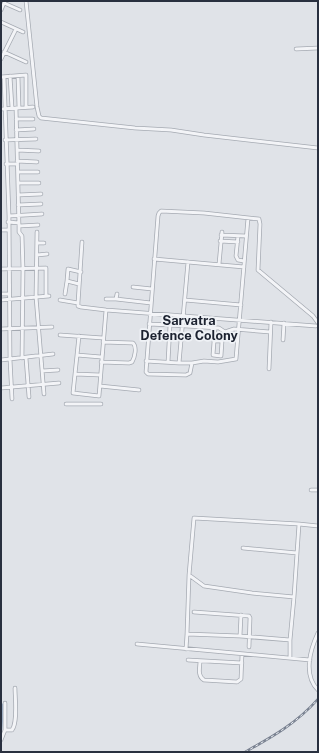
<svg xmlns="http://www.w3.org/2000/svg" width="319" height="753" font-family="'Public Sans',sans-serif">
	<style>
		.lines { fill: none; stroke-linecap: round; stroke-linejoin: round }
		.canal { stroke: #9cafc7; stroke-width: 2.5 }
		.minor-casing { stroke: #a5aab2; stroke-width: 4.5 }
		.minor { stroke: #f3f4f7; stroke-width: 3 }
		.rail-casing { stroke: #7a8291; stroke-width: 2.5 }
		.rail { stroke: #eff2f6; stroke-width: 1; stroke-dasharray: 3; stroke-linecap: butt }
		.labels { text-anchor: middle; stroke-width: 3.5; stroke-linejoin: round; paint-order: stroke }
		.neighbourhood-label { font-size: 13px; font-weight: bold; fill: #1c2230; stroke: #eff2f6 }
	</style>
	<rect width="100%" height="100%" fill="#e0e3e8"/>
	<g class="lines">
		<!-- canal -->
		<path class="canal" d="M1,704L3,706L1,730"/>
		<defs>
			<path id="minor" d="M26,1L37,107L39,116L41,118L135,128L171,130L204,135L318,148
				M4,3L20,10
				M1,10L5,1
				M1,22L23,32
				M296,49L318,48
				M4,52L26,62
				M1,59L16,29
				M10,76L12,108
				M18,76L19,108
				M1,77L26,75V107
				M4,77L9,216L10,359L12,399
				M16,108L19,226V232L22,236L23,269L22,358
				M1,109L33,107
				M16,119H33
				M16,130L34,129
				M5,140L36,139
				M17,150L39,151
				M17,161L37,162
				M6,164H17
				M18,172H38
				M18,183H39
				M18,195L41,194
				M18,205L41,204
				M9,216L42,214
				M8,222L19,223
				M19,226L38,225
				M1,230H8
				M37,232L36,297L44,394
				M221,235L246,236
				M238,236L236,256L238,260L244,261
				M220,241L238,242
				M82,242L78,303V306L81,307L106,310L316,326
				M37,243H44
				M37,255L47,254
				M154,259L244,267
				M219,264L222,232
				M1,269L46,268V296
				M79,284L67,281L68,269L81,272
				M133,287L152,289
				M1,294H9
				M65,294L67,281
				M117,294L116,299L151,303
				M106,299H116
				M1,300L49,296
				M60,300L78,303
				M185,300L241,305
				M149,324L170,325
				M1,329L52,327
				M60,335L103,338
				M79,336L73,393L99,396L106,310
				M283,340L284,323
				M214,341H222L221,356L213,355L215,328
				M77,355L101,357
				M26,358L29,397
				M1,360L53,354
				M146,361L179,363L188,262
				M101,362L129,363L132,362C135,357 137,347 133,343L103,342
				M168,362L170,325L219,328L225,332L234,329L270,332
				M179,363H192L204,361L218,362L236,359L248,218
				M192,363L190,373L186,375L148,374L146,372L158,216L159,213L161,211L204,213L259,219L260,224L258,270L313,316L318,323
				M269,369L271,322
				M42,371L58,370
				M75,374L100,375
				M100,386L139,390
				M1,388L59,383
				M66,404H101
				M311,490H318
				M299,524L318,526
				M243,548L297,553
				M189,575L194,518L299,524L294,597
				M194,612L249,616L250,618L249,647
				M241,615L240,636L290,640V657
				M318,633C310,650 303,675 318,690
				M187,634L189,575L204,586L252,593L294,597L290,640
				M137,644L310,660
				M186,649L187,634L240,636
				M188,660L242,663
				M200,661C200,667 197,676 204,680L237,682L241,679L242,654
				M5,703V730H12C18,722 15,698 15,688
				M1,740L5,730"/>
		</defs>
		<!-- minor casing -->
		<use href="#minor" class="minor-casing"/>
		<!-- minor -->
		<use href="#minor" class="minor"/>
		<defs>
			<path id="rail" d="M245,752C272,737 297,723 318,699"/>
		</defs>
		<!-- rail casing -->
		<use href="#rail" class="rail-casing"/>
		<!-- rail -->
		<use href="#rail" class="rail"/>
	</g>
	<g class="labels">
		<!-- neighbourhood labels -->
		<g class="neighbourhood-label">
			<text x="189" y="325">Sarvatra<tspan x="189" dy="15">Defence Colony</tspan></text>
		</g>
	</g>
	<!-- border -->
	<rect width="319" height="753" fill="none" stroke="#29303f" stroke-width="4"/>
</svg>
